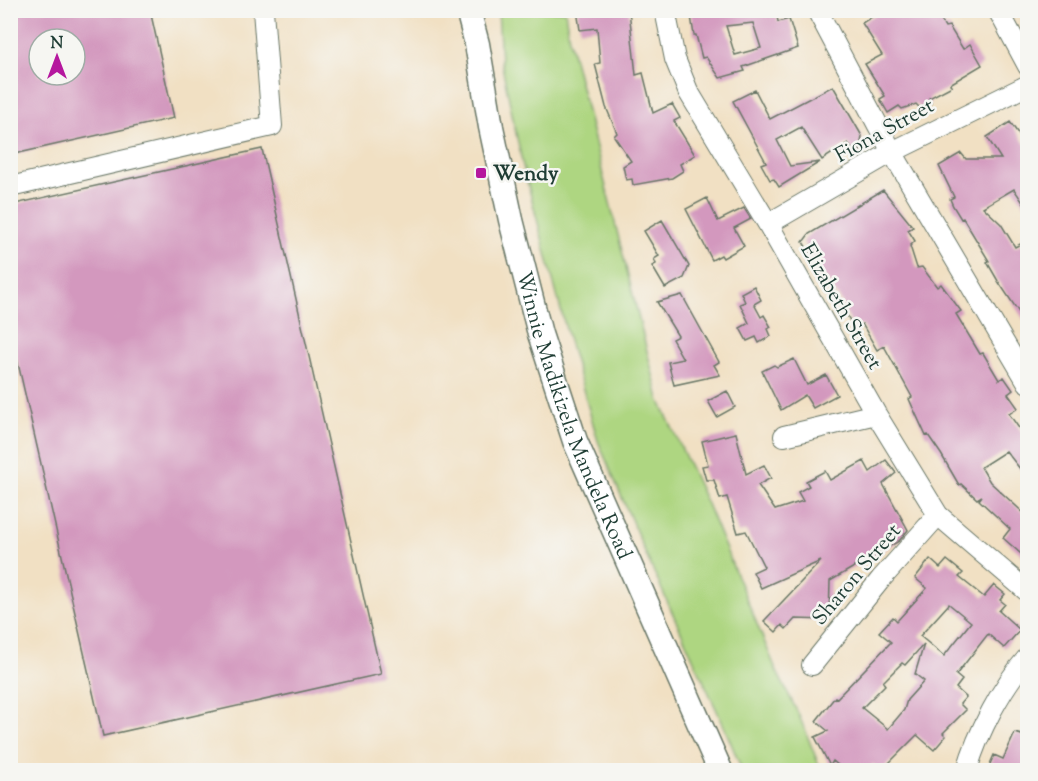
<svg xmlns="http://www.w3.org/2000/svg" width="1038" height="781" font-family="'Sorts Mill Goudy',serif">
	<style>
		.green { fill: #aed681; stroke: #668a5a; stroke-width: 1.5 }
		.building { fill: #d398be; fill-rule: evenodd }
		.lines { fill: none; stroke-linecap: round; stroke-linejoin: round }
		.minor-casing { stroke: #687666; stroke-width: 22 }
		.major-casing { stroke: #687666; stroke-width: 27 }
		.minor { stroke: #fff; stroke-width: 20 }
		.major { stroke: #fff; stroke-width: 24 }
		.poi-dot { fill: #b5179e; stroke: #f6f6f2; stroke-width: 2 }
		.labels { text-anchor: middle; stroke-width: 5; stroke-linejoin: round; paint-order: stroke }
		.street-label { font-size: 21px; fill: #1f3d34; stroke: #f6f6f2 }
		.poi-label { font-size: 21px; font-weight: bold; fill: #1f3d34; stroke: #f6f6f2; text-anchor: start }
	</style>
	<rect width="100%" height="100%" fill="#f6f6f2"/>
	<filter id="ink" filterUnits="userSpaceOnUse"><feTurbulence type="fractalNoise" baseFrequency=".0167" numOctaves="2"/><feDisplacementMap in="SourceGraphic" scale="12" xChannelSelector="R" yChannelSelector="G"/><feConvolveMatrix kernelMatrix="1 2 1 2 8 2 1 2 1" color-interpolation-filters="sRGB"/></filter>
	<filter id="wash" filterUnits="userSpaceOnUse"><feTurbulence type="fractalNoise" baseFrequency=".008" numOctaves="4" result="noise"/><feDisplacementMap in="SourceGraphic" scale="24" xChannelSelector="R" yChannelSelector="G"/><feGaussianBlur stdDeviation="1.35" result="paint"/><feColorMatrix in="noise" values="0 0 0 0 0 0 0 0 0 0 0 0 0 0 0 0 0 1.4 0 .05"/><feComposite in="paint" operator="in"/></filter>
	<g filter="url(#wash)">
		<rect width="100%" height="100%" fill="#f1e0c3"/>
		<!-- green -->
		<path class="green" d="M498,11H565L569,39L659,399L707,504L777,672L798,713L821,770H742L723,724L647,557L598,441L569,341L522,162L501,61Z"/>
		<g id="blocks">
			<!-- building -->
			<path class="building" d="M10,10H150L174,118L10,155ZM39,39H75V75H39Z
				M577,10H629L636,75L643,73L653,113L672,104L680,118L674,121L695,155L680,164L683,171L672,178L633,185L632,179L626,180L623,166L631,161L614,136L617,133L606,107L595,64L600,63L597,28L580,30Z
				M690,10H776L778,22L789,19L798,48L743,67L745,71L720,78L706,57L702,58L696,35H694ZM753,23L761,48L735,55L726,26Z
				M935,10L945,27L949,26L963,49L970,44L982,65L950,84L952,86L929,98L931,103L920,108L916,104L902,109L899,106L888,113L880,99L885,96L865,64L882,55L862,23L881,11Z
				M833,86L862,136L859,157L857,158L848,143L822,160L801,127L777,140L790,166L820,162L779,187L774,179L770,180L761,164L766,162L733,101L755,90L770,119Z
				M1010,122L1028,148V210L1014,189L983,207L1001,224L1015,247L1028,240V326L998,281L987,262L989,261L963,218L961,219L953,206L950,199L954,197L939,166L961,153L966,159H1001L987,137Z
				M262,149L381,674L103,736L10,328V205Z
				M883,190L913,227L908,230L915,241L910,246L917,268L922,267L937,287L941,284L961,311L956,314L980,354L983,353L999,380L1004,377L1013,390L1008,394L1018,408L1009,414L1028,441V479L1006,451L981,467L990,482L1028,517V560L1003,538L1010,529L979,500L982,496L977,499L961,484L959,485L941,454L928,435L926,436L909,399L912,397L884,346L877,350L862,324L854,328L843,308L845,307L825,277L819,279L814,266L817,265L803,242L809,234Z
				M707,198L718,221L744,208L751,219L734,228L744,246L723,258L721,255L712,260L686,209Z
				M662,220L689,266L684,278L665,288L652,266L656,264L654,259L659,256L644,231Z
				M754,286L761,300L754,304L761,317L764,315L771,327L768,329L771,336L759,343L756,337L747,341L740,328L749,323L740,304L745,302L741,293Z
				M682,295L719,362L714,365L720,375L674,385L668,362L683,359L672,339L678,336L657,302Z
				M794,359L807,385L826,375L837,395L813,408L805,395L781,410L762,371L774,365L777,367Z
				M727,391L735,407L717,417L708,401Z
				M736,433L746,474L764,465L771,478L758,485L775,510L803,501L798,492L809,486L806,481L825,471L830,480L864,461L870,472L886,460L896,473L883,484L908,530L899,541L830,581L829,620L795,619L786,629L782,625L776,632L764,621L821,561L761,588L753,572L764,567L746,531L738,533L727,497L720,499L714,480H706L702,466L708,465L702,441Z
				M930,559L940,568L947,560L963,573L959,577L984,597L994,585L1005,594L1000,600L1005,604L999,611L1020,630L1004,648L988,634L956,675L962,680L956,688L966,697L960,704L966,710L943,733L946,736L934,750L917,735L881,771L873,764L868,771H845L833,761L830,766L815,737L828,731L816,721L835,697L837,698L891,642L879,632L893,617L897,621L927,588L915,578ZM949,604L971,622L944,656L920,636ZM924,644L915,674L924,681L907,700L904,710L888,729L862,708L885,685L883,682L902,663L905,665Z
				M1015,733L1028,737V771H987L994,755L1003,759Z"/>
		</g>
	</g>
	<g filter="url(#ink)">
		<use href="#blocks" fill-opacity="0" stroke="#687666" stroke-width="1.5"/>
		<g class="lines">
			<defs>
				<path id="minor" d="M665,10L675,59L688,91L768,224L876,414L938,515L1028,592
					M817,10L892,152L1028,383
					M998,10L1028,66
					M10,187L272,126L263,10
					M768,224L892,152L1028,85
					M784,436L876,414
					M812,665L881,579L938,515
					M967,770C977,734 1002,686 1028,657"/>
				<g id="major">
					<path id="s1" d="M468,10L477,44L491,127L511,220L540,334L575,441L720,770"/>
				</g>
			</defs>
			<!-- minor casing -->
			<use href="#minor" class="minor-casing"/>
			<!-- major casing -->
			<use href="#major" class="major-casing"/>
			<!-- minor -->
			<use href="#minor" class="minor"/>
			<!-- major -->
			<use href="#major" class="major"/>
		</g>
	</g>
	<!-- markers -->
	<rect class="poi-dot" x="475" y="167" width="12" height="12" rx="3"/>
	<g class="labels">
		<!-- street labels -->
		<g class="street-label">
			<text transform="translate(884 130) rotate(-29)" y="7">Fiona Street</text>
			<text transform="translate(842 306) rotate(60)" y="7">Elizabeth Street</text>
			<text dy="7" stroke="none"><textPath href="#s1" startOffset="420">Winnie Madikizela Mandela Road</textPath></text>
			<text transform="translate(856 574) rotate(-50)" y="7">Sharon Street</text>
		</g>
		<!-- poi labels -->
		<g class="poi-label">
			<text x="493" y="180">Wendy</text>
		</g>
	</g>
	<!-- margin -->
	<rect width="1038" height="781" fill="none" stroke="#f6f6f2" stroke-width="36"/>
	<!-- north arrow -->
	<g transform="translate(57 57)"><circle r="28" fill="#f6f6f2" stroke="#a0aca6" stroke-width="1.5"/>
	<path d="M0-4.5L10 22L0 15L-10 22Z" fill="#b5179e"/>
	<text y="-9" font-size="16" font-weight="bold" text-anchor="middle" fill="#1f3d34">N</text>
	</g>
</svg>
